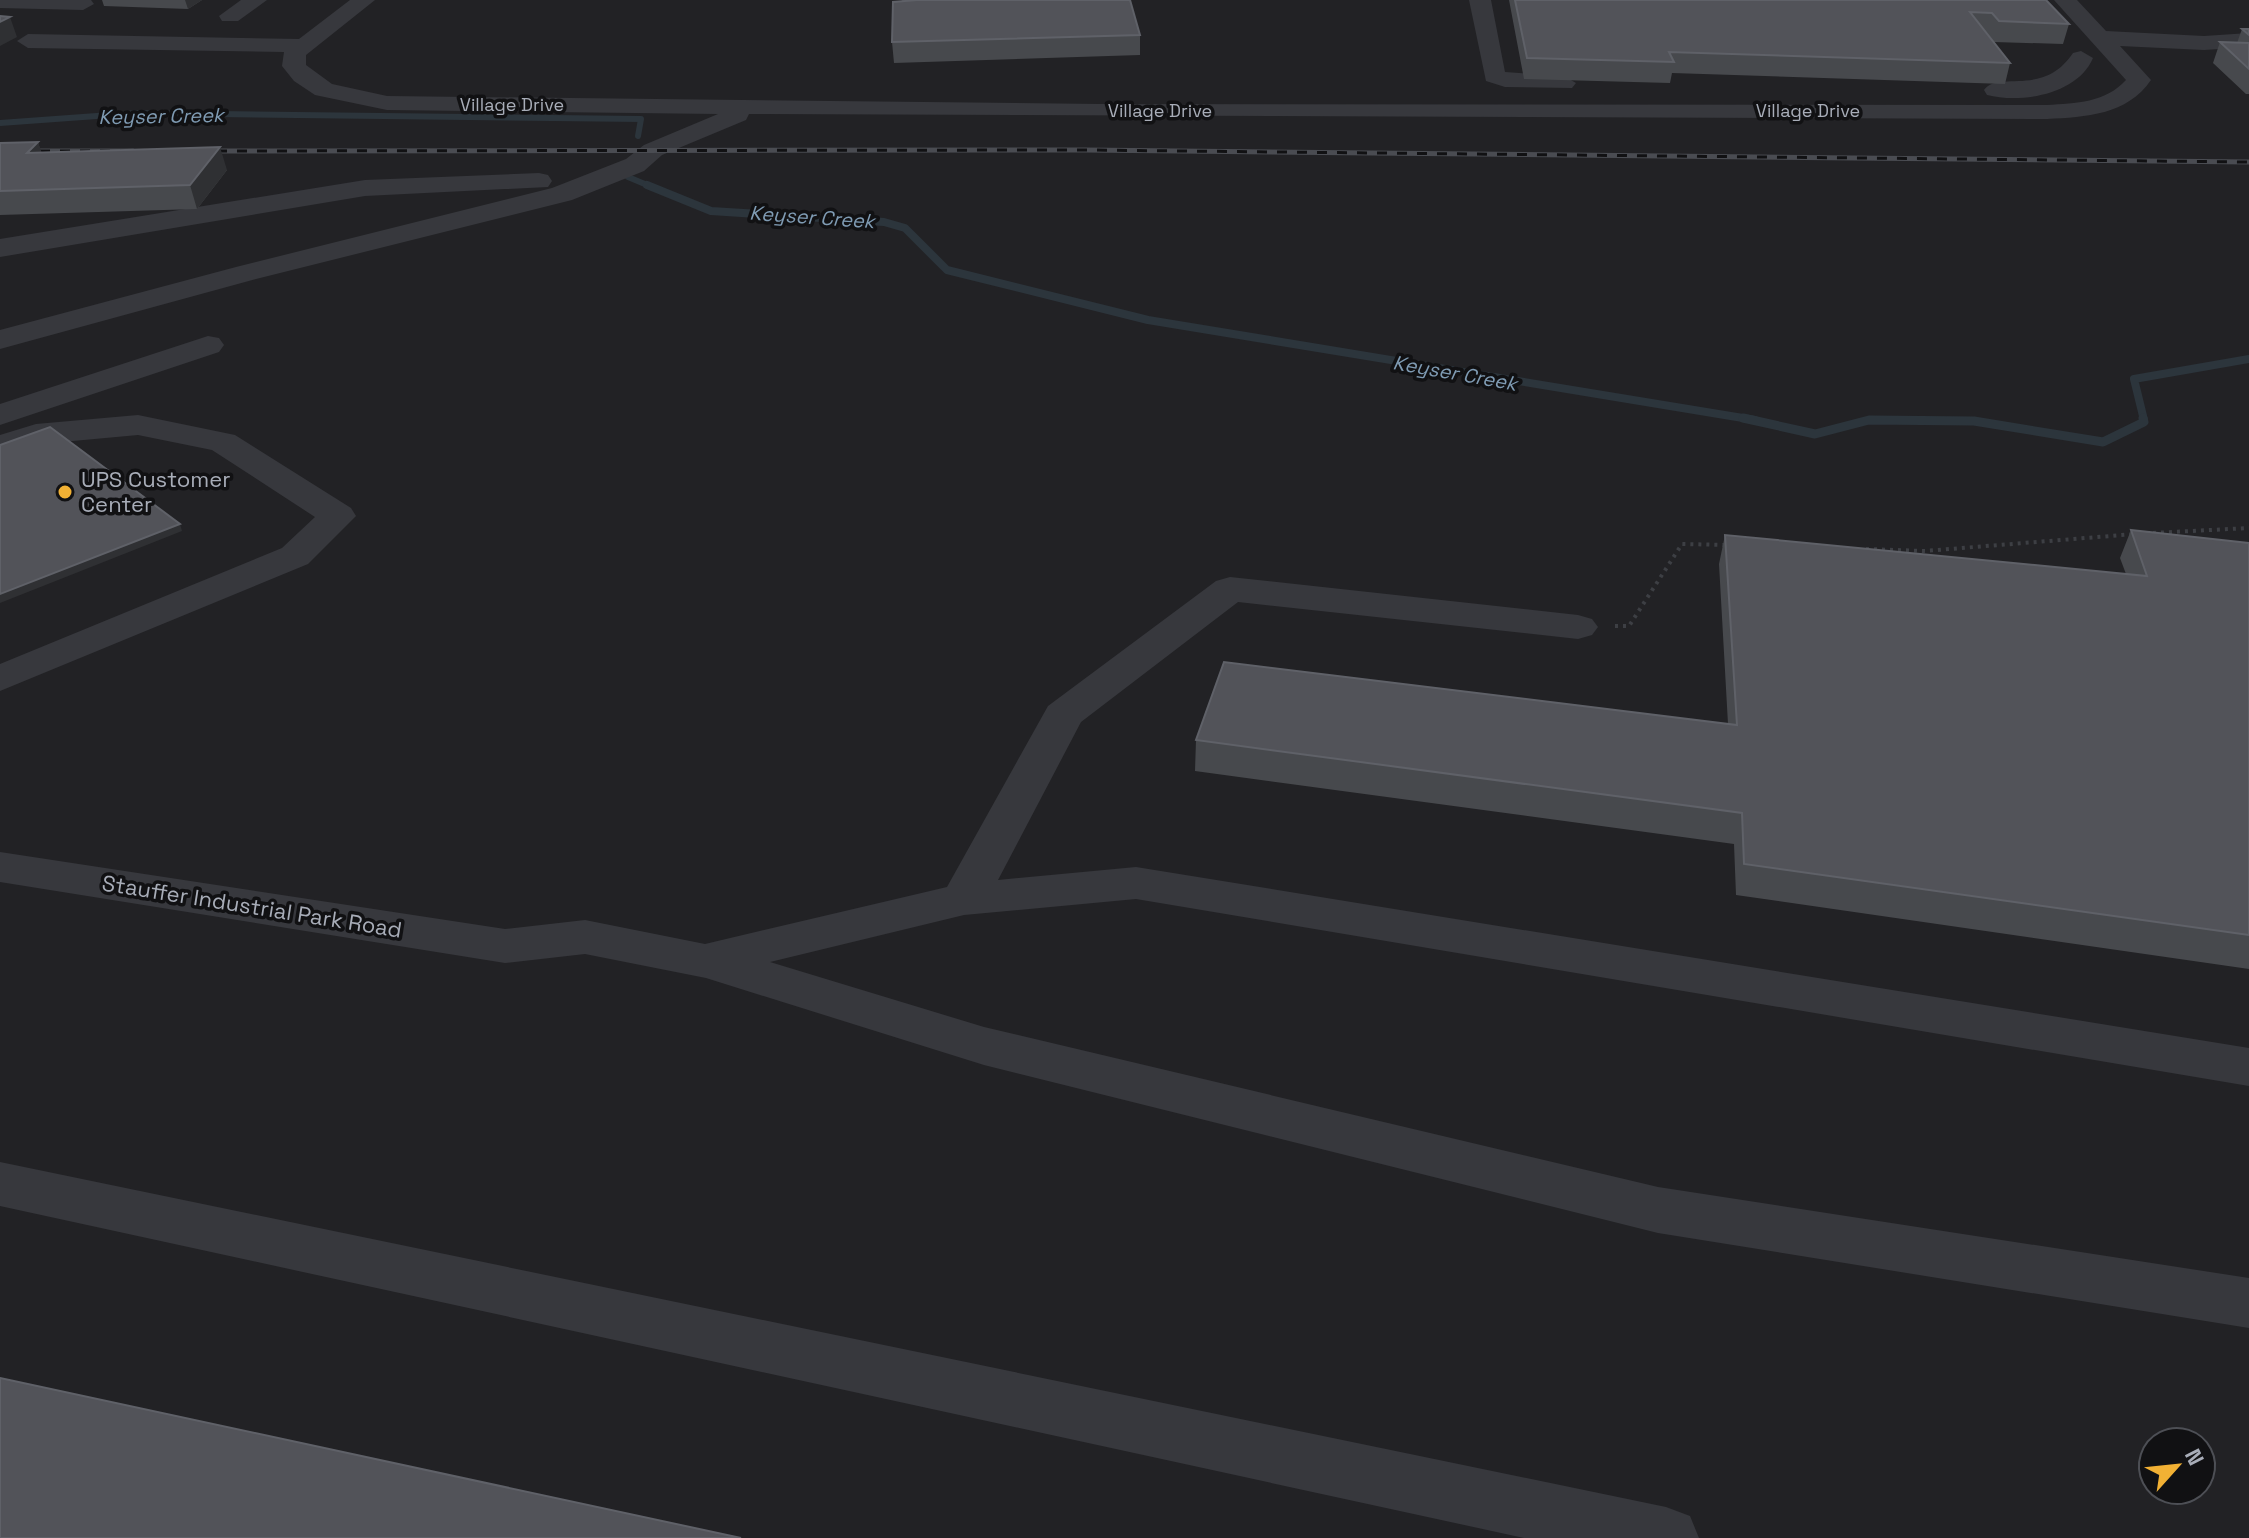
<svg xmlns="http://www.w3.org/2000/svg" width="2249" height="1538" font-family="'Space Grotesk',sans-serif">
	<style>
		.built { fill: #222225; fill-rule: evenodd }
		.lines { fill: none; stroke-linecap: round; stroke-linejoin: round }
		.stream-far2 { stroke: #2c353c; stroke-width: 6 }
		.stream-far1 { stroke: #2c353c; stroke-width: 8 }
		.stream { stroke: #2c353c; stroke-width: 9 }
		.path { stroke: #3d3f44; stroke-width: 4; stroke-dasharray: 3 5; stroke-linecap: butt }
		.minor { fill: #37383d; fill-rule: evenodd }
		.rail-casing { stroke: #4a4c52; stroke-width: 5 }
		.rail { stroke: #111113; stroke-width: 3; stroke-dasharray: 10; stroke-linecap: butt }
		.wall { fill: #47494d }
		.shaded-wall { fill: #2f3033 }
		.building { fill: #525359; stroke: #5f6168; stroke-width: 2 }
		.poi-dot { fill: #f2b134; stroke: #111113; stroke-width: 3 }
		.labels { text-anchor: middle; stroke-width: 7; stroke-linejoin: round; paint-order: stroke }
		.far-street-label { font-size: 18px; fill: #a8adb8; stroke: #111113 }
		.far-water-label { font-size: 20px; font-style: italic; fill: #7f9bb3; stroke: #111113 }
		.poi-label { font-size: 22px; fill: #a8adb8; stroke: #111113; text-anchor: start }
		.street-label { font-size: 22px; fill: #a8adb8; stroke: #111113 }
	</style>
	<rect width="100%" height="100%" fill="#161618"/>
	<!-- built -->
	<path class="built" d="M0,0H2249V1538H0ZM2153,1442H2201V1490H2153Z"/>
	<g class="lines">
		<!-- stream-far2 -->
		<path class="stream-far2" d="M0,123L138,113L641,119L638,136
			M628,177L652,187"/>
		<!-- stream-far1 -->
		<path class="stream-far1" d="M647,185L711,211L884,222L905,228L947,270L1148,320L1755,420
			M2144,420L2134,379L2249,359"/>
		<!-- stream -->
		<path class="stream" d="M1743,418L1815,434L1869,420L1974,421L2103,442L2144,422L2143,418"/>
		<!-- path -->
		<path class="path" d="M2153,533L2249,528
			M1866,549L1925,551L2135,534
			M1615,626H1629L1682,544L1728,545"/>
		<!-- minor -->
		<path class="minor" d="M0,0H91L94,4L83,10L0,8Z
			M241,0H267L238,21H222L219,16Z
			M350,0H375L306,55V65L332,84L387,96L1100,104L2047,105C2076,103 2105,103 2126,80L2054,0H2077L2106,31L2204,36L2249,33V47L2204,50L2120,46L2151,80C2127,115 2086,117 2047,119L749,114L746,120L662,155L644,171L572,200L256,279L0,349V330L236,267L552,188L626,159L644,145L718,114L387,110L315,95L294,81L282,66L284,52L28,48L17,41L28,34L299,39Z
			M1469,0H1491L1505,72L1564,76L1576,83L1572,88L1505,87L1486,81Z
			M2081,51L2093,58C2078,94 2022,104 1987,95L1984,90C1998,70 2043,98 2073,53Z
			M539,173L548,175L552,181L548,187L365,196L0,257V239L365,180Z
			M208,336L219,338L224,345L219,352L0,425V404Z
			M138,415L235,435L351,508L356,516L308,564L0,691V664L282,548L315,517L212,450L138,435L40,444L0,456V435L36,424Z
			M1230,577L1578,615L1592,619L1598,627L1592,635L1578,639L1238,602L1081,722L998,880L1136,867L2249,1048V1086L1136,899L964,915L770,962L984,1027L1658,1187L2249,1278V1328L1658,1233L984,1065L706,978L585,954L505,963L0,882V852L505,929L585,920L705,944L947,887L1048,706L1216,581Z
			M0,1162L1666,1507L1690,1516L1699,1538H1524L0,1206Z"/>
		<defs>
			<path id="rail" d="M0,151H133
				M197,151L1085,150L2249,162"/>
		</defs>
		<!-- rail casing -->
		<use href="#rail" class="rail-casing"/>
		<!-- rail -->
		<use href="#rail" class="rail"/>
	</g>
	<!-- wall -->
	<path class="wall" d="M102,0H202L188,9L104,6Z
		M902,0H1130L1140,35V55L894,63L892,42Z
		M1509,0H2046L2069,24L2063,44L1994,42L2010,63L2005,84L1672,73L1670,83L1524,79Z
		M2242,29H2249V94H2246L2213,63L2220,42L2237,43Z
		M38,142L41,153L227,170L197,209L0,215V143Z
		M2131,530L2249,543V969L1736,895L1734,844L1195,771L1196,740L1728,724L1719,564L1725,535L2126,574L2120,558Z"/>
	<!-- shaded-wall -->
	<path class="shaded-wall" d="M185,0H202L188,9Z
		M10,17L17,37L0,46V22Z
		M38,142L46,165L27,153Z
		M220,147L227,170L197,209L190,185Z
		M180,524L182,531L0,603V594Z"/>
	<!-- building -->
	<path class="building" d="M917,0H1130L1140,35L892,42L893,2Z
		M1515,0H2046L2069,24L1999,21L1992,13L1970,12L2010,63L1669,52L1674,62L1527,58Z
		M0,16L10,17L0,22Z
		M2242,29H2249V35Z
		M2220,42L2249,43V69Z
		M38,142L27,153L220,147L190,185L0,191V143Z
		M50,427L180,524L0,594V445Z
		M2131,530L2249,543V935L1744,864L1742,813L1196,740L1224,662L1737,725L1725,535L2147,576Z
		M0,1378L741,1538H0Z"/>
	<!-- markers -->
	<circle class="poi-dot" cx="65" cy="492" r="8"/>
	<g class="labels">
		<!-- far-street labels -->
		<g class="far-street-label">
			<text x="512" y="111">Village Drive</text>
			<text x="1160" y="117">Village Drive</text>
			<text x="1808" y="117">Village Drive</text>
		</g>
		<!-- far-water labels -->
		<g class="far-water-label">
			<text transform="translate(161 116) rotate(-1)" y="7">Keyser Creek</text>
			<text transform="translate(812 217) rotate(4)" y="7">Keyser Creek</text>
			<text transform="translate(1455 373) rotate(10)" y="7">Keyser Creek</text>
		</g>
		<!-- poi labels -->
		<g class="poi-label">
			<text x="81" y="487">UPS Customer<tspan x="81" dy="25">Center</tspan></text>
		</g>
		<!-- street labels -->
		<g class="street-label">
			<text transform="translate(252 906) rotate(9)" y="8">Stauffer Industrial Park Road</text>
		</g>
	</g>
	<!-- north arrow -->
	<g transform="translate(2177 1466) rotate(63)"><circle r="38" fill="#111113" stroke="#4d4f55" stroke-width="2"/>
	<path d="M0-6L14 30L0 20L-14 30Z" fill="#f2b134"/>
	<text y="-12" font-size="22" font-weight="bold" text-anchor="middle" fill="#a8adb8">N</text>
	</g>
</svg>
